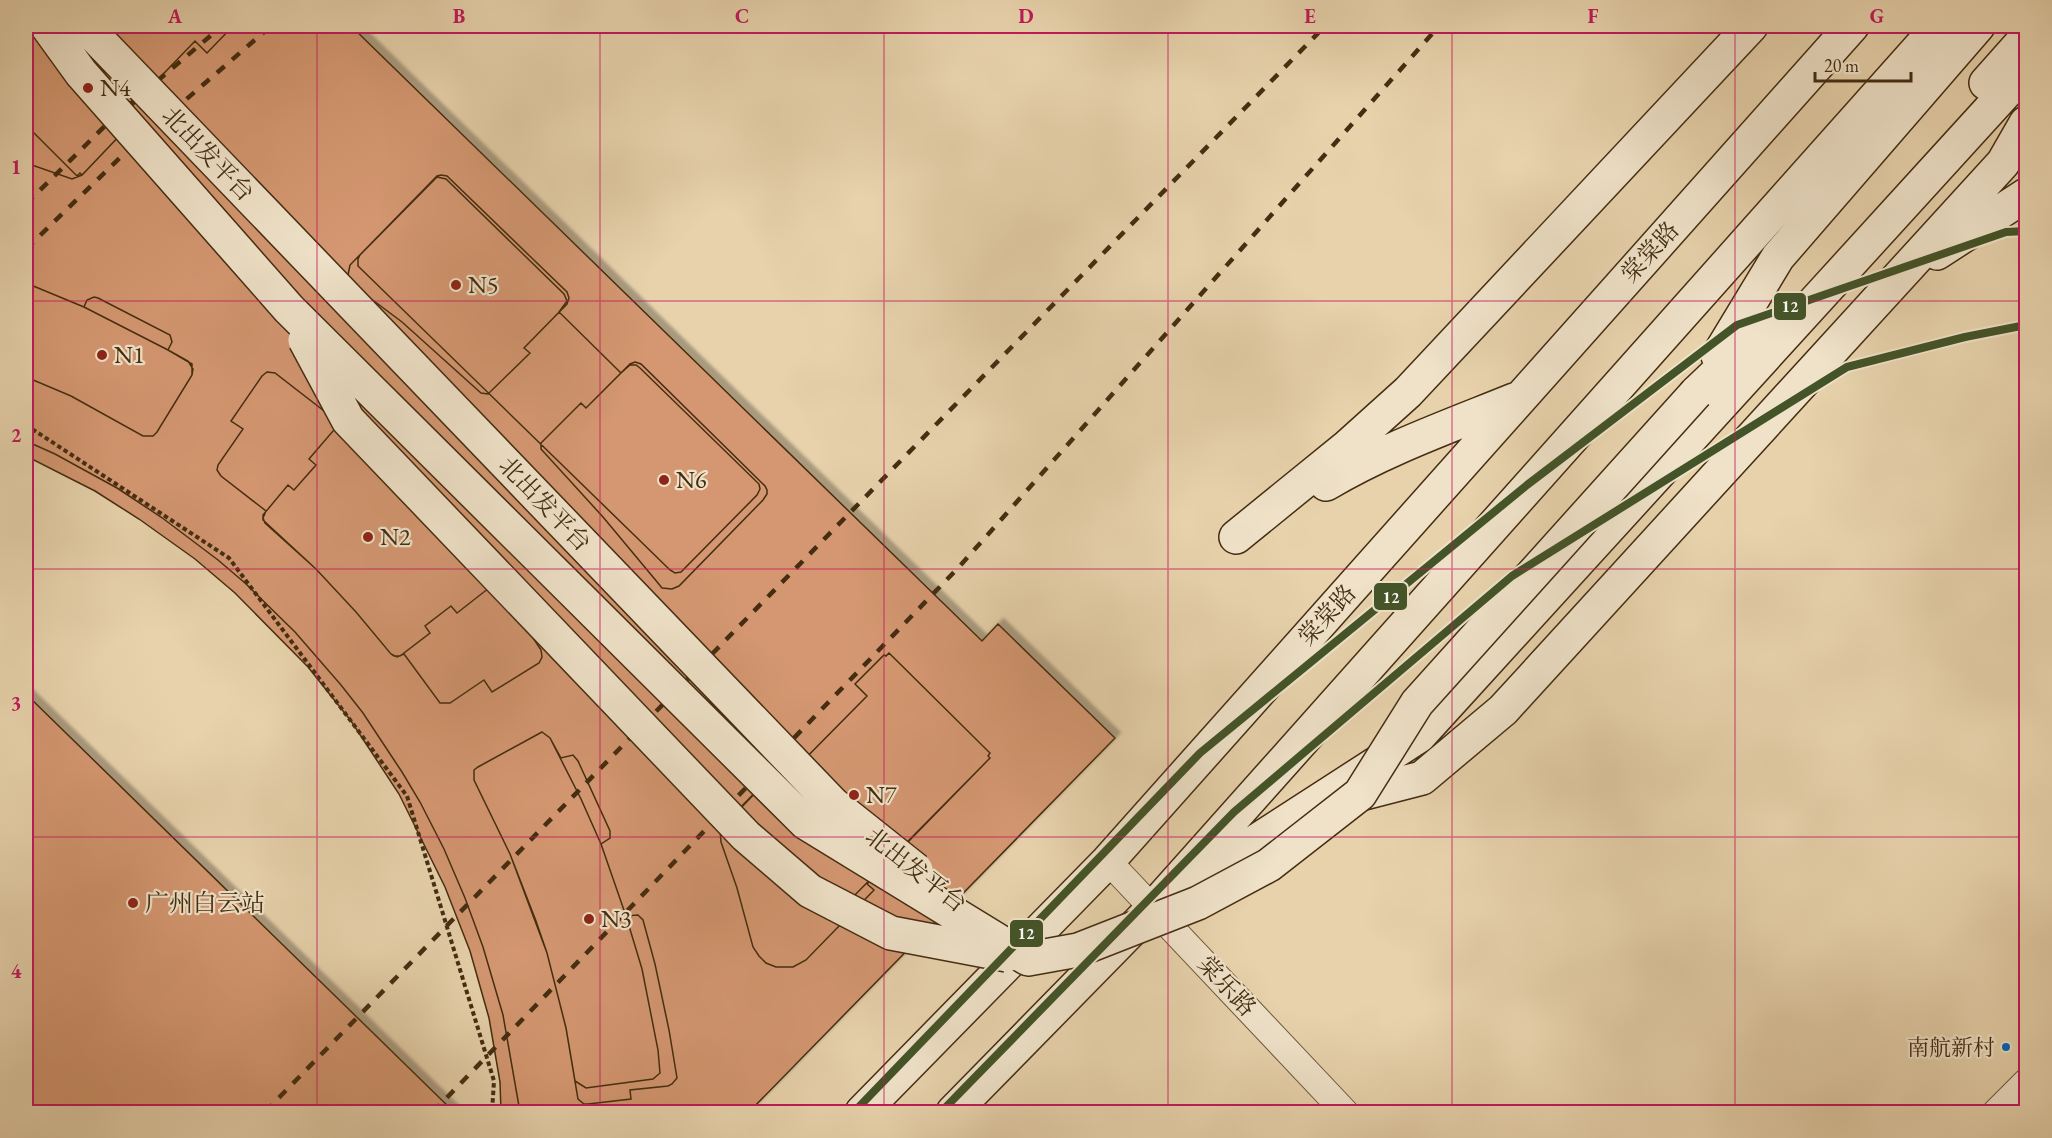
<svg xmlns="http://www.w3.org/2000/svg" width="2052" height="1138" font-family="'EB Garamond','Noto Serif SC',serif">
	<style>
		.building { fill: #d49771; stroke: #442d11; stroke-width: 1.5; filter: url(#shadow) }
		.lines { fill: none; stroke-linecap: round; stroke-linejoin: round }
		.street-casing { stroke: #6d5638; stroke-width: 28 }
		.secondary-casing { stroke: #442d11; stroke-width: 36 }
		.street { stroke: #efe2c9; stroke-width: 26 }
		.secondary { stroke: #efe2c9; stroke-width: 33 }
		.rail { stroke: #442d11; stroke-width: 4.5; stroke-dasharray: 10 10; stroke-linecap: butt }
		.secondary-bridge-casing { stroke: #442d11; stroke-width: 36; stroke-linecap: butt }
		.path-bridge { stroke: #442d11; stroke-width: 4; stroke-dasharray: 4.5 3; stroke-linecap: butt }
		.secondary-bridge { stroke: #efe2c9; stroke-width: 33 }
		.metro-1-casing { stroke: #efe2c9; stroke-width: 12 }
		.metro-1 { stroke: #435428; stroke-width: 8 }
		.grid { fill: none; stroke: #c2185b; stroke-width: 1.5; stroke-opacity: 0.55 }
		.poi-dot { fill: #8f2418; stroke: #efe2c9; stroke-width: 2 }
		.bus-dot { fill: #0065bd; stroke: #efe2c9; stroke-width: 2 }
		.labels { text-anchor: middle; stroke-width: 4.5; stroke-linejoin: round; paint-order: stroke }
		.bus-label { font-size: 22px; fill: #442d11; stroke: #efe2c9; text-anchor: end }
		.poi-label { font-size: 24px; fill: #442d11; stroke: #efe2c9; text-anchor: start }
		.street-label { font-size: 24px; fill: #442d11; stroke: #efe2c9 }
		.line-badge { stroke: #efe2c9; stroke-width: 2 }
		.badge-label { font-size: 16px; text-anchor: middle; font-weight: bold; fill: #fff }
		.neatline { fill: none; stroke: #c2185b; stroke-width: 2 }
		.grid-label { font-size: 20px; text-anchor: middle; font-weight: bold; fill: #c2185b }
	</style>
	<defs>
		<filter id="shadow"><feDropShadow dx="5.5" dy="-5.5" stdDeviation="1.5" flood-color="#0004"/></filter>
	</defs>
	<rect width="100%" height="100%" fill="#e7d2ac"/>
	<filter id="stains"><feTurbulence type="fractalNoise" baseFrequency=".00333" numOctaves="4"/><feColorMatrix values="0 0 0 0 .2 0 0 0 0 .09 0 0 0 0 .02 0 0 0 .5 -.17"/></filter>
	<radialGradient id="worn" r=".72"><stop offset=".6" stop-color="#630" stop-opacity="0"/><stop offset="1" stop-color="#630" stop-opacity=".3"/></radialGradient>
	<!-- building -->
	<path class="building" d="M26,26H351L982,641L998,624L1115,738L749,1112H520L503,1015L483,947L465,898L444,849L420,802L402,772L363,713L341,685L295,632L245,583L218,560L161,517L117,488L55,454L26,441Z
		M27,26H233L207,53L195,41L116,123L124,131L82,175L72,179L26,163V27Z
		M27,26H233L207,53L195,41L116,123L124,131L82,175L80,173L77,176L26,125V27Z
		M441,175L447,176L567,292L569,298L567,304L524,348L530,353L488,394L481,393L402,322L354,286L348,275L350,265L437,176Z
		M437,177L446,179L564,294L567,301L559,312L621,373L630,365H636L640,368L759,484L760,489L757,495L681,572L675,573L670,570L358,266V259L360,255Z
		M26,283L84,307L168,350L192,364V375L157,432L153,436H143L71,396L26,377Z
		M26,283L84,307L87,300L94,297L98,298L170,335L172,342L168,350L188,361L193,369L192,375L157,432L153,436H143L71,396L26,377Z
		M635,362L641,364L765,486L767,490V494L763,500L679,586L672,589L662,588L658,583L603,517L541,449V443L581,403L586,408L630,364Z
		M267,372L275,373L346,428L520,618L541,650L542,657L539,663L492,692L484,680L450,703H440L404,654L397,657L391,654L356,612L316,569L265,523L263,518L266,511L221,476L217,470L218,465L243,429L231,421L262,376Z
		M339,427L489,588L457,613L451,606L425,626L430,633L400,656H394L391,654L356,612L316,569L263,520V515L288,485L294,490L316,465L309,459L333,431Z
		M26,441L55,454L117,488L161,517L218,560L245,583L295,632L341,685L363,713L402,772L420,802L444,849L465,898L483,947L503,1015L520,1112H501L500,1082L489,1018L470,951L445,887L399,794L351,721L308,667L235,593L195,559L139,519L95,491L26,456Z
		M889,653L990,753L988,756L990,758L847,903L736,812L778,769L787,777L867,696L855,684L884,655L886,656Z
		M889,653L990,753L988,756L990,758L867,884L874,890L806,960L793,967H776L766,963L759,956L753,947L737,888L721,842L720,830L778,769L787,777L867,696L855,684L884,655L886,656Z
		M26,694L454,1112H26Z
		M542,732L550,738L561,758L573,755L578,761L610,831V838L601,844L626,916L638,915L643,920L655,964L669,1030L677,1078L672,1084L668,1086L630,1090L631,1099L588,1104H584L578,1099L566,1028L547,953L510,854L474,780V770L478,767Z
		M542,732L550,738L581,799L601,844L626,916L642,969L658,1050L660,1073L653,1079L586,1088L575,1081L566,1028L547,953L536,921L510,854L474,780V770L478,767Z"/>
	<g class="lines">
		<defs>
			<path id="street" d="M1108,861L1345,1112
				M1996,1112L2026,1082"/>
			<path id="secondary" d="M1986,83L2026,38
				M1937,253L2026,195
				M1718,356L1778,257L1978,26
				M1696,393L1764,328
				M1326,484C1385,449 1450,426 1514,400
				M1236,537L1348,446L1408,392L1751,26
				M1360,794L1422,778L1503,710L2003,163L2026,123
				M1188,885L1419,736L2026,70
				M862,1112L1108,861L1852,26
				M953,1112L1153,908L1939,26"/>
		</defs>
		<!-- street casing -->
		<use href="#street" class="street-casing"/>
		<!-- secondary casing -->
		<use href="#secondary" class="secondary-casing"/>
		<!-- street -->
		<use href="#street" class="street"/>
		<!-- secondary -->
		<use href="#secondary" class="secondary"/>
		<!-- rail -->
		<path class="rail" d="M26,204L109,122L222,26
			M26,249L130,148L271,26
			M265,1112L1325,26
			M433,1112L959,567L1439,26"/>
		<defs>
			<path id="secondary-bridge" d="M47,26L81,73L289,309L806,823L1028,959L1078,950L1198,903L1269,865L1360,794L1417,703L1696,393
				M85,26L833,804L916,870
				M305,340L348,420L746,836L810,891L891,933L1007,955"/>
		</defs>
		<!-- secondary-bridge casing -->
		<use href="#secondary-bridge" class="secondary-bridge-casing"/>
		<!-- path-bridge -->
		<path class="path-bridge" d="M26,425L229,558L407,796L494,1081L492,1112"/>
		<!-- secondary-bridge -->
		<use href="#secondary-bridge" class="secondary-bridge"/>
		<defs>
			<path id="metro-1" d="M854,1112L1200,753L1527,485L1737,325L2006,232L2026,231
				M941,1112L1234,812L1512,576L1847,367L1965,337L2026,325"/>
		</defs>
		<!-- metro-1 casing -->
		<use href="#metro-1" class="metro-1-casing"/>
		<!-- metro-1 -->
		<use href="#metro-1" class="metro-1"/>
	</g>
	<!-- grid -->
	<path class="grid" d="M317,26V1112M600,26V1112M884,26V1112M1168,26V1112M1452,26V1112M1735,26V1112M26,301H2026M26,569H2026M26,837H2026"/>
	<!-- markers -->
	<g class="poi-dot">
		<circle cx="88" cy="88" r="6"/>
		<circle cx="456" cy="285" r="6"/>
		<circle cx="102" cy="355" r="6"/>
		<circle cx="664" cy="480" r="6"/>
		<circle cx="368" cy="537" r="6"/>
		<circle cx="854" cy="795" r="6"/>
		<circle cx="133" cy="903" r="6"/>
		<circle cx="589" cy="919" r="6"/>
	</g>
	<circle class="bus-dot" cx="2006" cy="1047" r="5"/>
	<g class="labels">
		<!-- bus labels -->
		<g class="bus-label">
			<text x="1995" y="1055">南航新村</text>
		</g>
		<!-- poi labels -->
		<g class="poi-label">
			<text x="100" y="96">N4</text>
			<text x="468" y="293">N5</text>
			<text x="114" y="363">N1</text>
			<text x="676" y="488">N6</text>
			<text x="380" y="545">N2</text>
			<text x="866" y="803">N7</text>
			<text x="145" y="911">广州白云站</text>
			<text x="601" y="927">N3</text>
		</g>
		<!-- street labels -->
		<g class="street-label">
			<text transform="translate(208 154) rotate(46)" y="8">北出发平台</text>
			<text transform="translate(1650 252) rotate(-48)" y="8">棠棠路</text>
			<text transform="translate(545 504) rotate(46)" y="8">北出发平台</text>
			<text transform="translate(1327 615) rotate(-48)" y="8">棠棠路</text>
			<text transform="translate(916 870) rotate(38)" y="8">北出发平台</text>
			<text transform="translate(1227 986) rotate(47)" y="8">棠乐路</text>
		</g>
	</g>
	<g class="line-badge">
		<rect x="1773" y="292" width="34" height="29" rx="6" fill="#435428"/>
		<rect x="1373" y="582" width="35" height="29" rx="6" fill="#435428"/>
		<rect x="1009" y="919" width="35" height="29" rx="6" fill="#435428"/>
	</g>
	<g class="badge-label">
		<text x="1790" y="312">12</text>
		<text x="1391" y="603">12</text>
		<text x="1026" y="939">12</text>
	</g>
	<!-- margin -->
	<rect width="2052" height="1138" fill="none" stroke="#e7d2ac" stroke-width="66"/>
	<!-- scale -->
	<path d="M1815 72v9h96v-9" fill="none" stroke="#442d11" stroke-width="3"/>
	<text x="1824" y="72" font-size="18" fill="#442d11" stroke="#efe2c9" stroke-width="4.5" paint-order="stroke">20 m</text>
	<rect x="33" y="33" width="1986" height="1072" class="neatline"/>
	<g class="grid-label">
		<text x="175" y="23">A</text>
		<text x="459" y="23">B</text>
		<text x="742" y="23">C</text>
		<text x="1026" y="23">D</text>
		<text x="1310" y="23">E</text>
		<text x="1593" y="23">F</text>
		<text x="1877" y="23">G</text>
		<text x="16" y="174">1</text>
		<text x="16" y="442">2</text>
		<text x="16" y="710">3</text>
		<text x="16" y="978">4</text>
	</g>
	<rect width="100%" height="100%" filter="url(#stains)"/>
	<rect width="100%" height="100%" fill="url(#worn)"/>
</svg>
